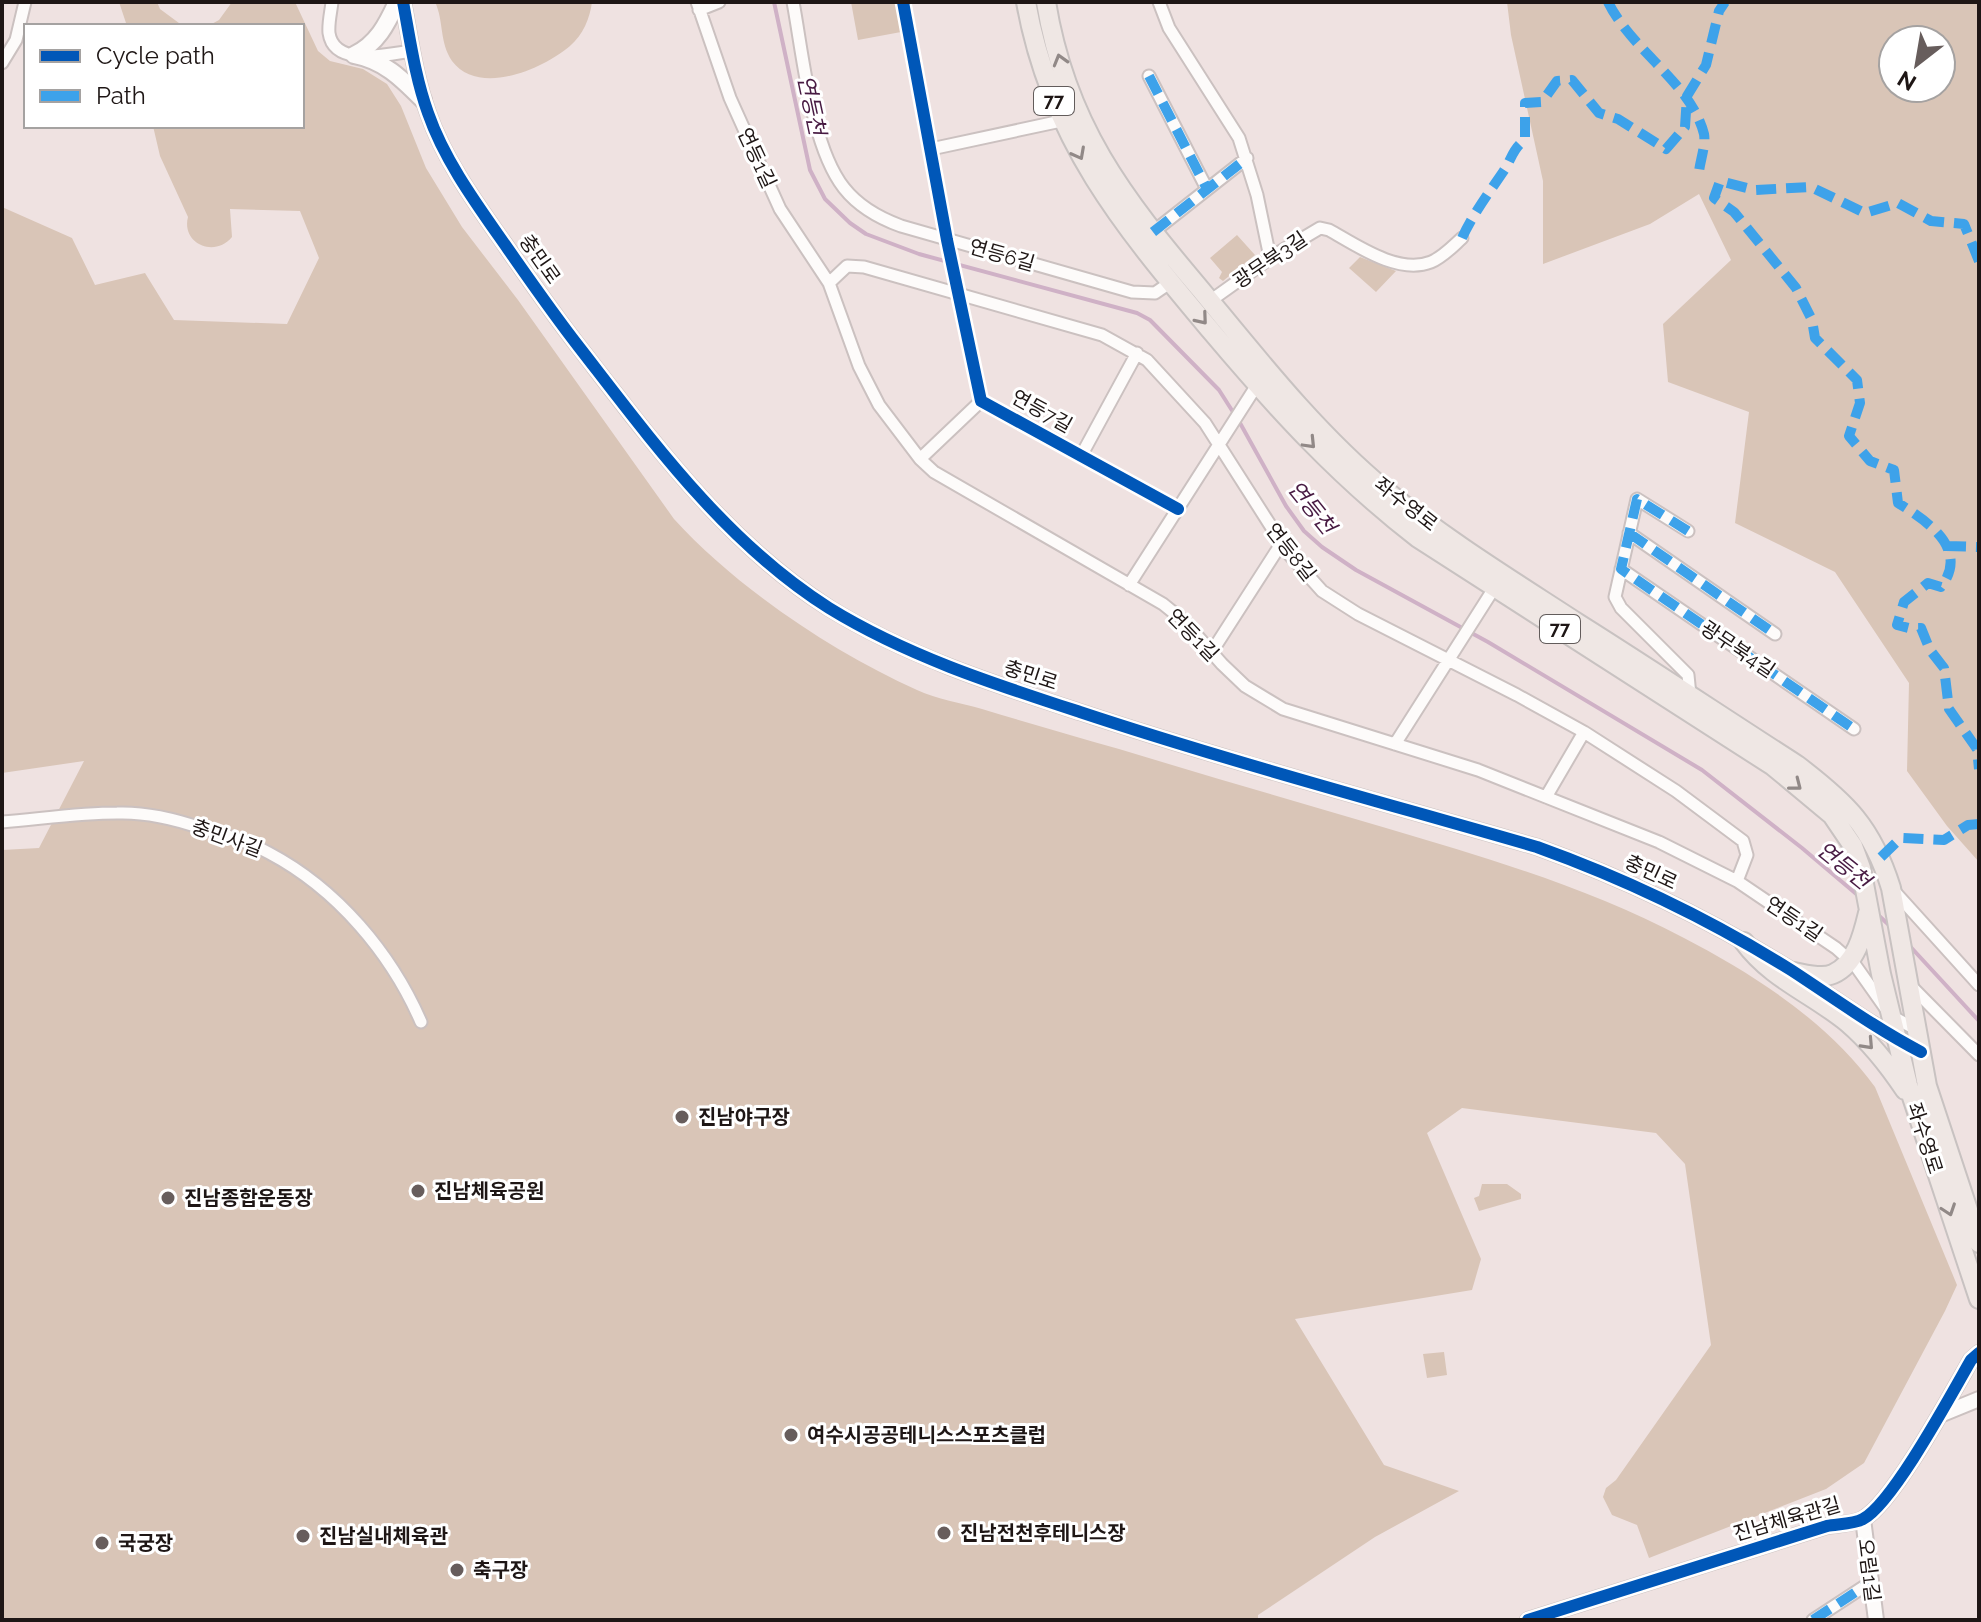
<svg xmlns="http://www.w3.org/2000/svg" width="1981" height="1622" font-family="Raleway,'Noto Sans KR',sans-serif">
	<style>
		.green { fill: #d9c5b7; fill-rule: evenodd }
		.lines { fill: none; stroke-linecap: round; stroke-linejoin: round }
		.stream { stroke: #cfb1c6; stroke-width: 4 }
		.minor-casing { stroke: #cbc1c0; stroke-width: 15 }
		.tertiary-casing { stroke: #cbc1c0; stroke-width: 18 }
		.secondary-casing { stroke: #cbc1c0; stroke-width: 20 }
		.primary-casing { stroke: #c8c2c1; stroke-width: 22 }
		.minor { stroke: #fdfbfa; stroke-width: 11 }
		.tertiary { stroke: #fdfbfa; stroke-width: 14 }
		.secondary { stroke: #fdfbfa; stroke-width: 16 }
		.primary { stroke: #efe7e4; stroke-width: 18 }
		.quiet { stroke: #3da2ea; stroke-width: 10; stroke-dasharray: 20 10; stroke-linecap: butt }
		.cycleway-casing { stroke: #fff; stroke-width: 17 }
		.cycleway { stroke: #0057b8; stroke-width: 12 }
		.oneway { stroke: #918987 }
		.poi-dot { fill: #675d5c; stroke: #fff; stroke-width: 3 }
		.labels { text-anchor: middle; stroke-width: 6; stroke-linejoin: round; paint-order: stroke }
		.shield { fill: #fff; stroke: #625c5b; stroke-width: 2 }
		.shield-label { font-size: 18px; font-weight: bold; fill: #1e1615 }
		.street-label { font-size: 20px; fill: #1e1615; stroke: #fff }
		.poi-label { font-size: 20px; font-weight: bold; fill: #1e1615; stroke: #fff; text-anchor: start }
		.water-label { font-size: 22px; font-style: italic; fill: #471a42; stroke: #fff }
	</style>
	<rect width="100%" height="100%" fill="#efe2e1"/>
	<!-- green -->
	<path class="green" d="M119,2H157L160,9L183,26H127Z
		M232,2H295L318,51L330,61L363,69L387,84L401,106L426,168L462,227L518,300L674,519C737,588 832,652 917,690C937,699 961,703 982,709C1028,723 1073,736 1119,749C1208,776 1297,802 1386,828C1488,858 1589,888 1684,938C1755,975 1828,1022 1875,1087L1957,1285L1945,1311L1864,1463L1826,1489L1649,1558L1637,1525L1612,1515L1603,1497L1606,1488L1616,1480L1711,1345L1685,1164L1656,1133L1462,1108L1427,1133L1481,1259L1472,1290L1295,1319L1384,1465L1459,1491L1375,1537L1258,1615V1620H2V850L39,848L84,761L2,773V207L72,238L95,285L145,273L174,320L287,324L319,258L300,211L230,209L232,237C215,258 181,244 188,217L160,156L153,126H302V26H208L219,20Z
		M435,2H592C590,18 583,35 570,46C543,69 479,97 452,61C439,42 444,21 435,2Z
		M851,2H895L901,32L858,40Z
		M1507,2H1979V862L1947,826L1907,771L1909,683L1835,572L1735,523L1749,412L1668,382L1663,324L1731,260L1699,194L1650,224L1543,264V181L1511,35ZM1893,40H1941V88H1893Z
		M1237,235L1255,255L1223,281L1219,278L1222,272L1210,258Z
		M1360,257L1396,271L1376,292L1349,268Z
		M1482,1184H1507L1521,1194V1199L1479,1211L1474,1198L1479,1196Z
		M1444,1352L1447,1375L1427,1378L1423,1354Z"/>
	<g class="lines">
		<!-- stream -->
		<path class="stream" d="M774,2L810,170L825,199L850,223L866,234L919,254L1137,313L1150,320L1219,390L1240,423L1286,506L1304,531L1322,547L1356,570L1488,642L1702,770L1802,848L1861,898
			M1876,913L1890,926
			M1907,943L1979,1021"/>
		<defs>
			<path id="minor" d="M332,2C331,12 328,23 329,33C334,68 389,54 412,51
				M697,2L730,98L780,209L829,283L859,366L879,405L920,459L934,472L1163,604L1184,621L1222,664L1245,686L1283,709L1478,770L1659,842L1737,881L1836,948L1855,965L1891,1016L1916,1029
				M793,2C803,55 811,146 844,188C859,207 879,218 901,226L1132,292L1155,293L1171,282
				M903,2L947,240L981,401L1178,509
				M1159,2L1169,28L1239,138L1257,195L1268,248L1273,256
				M699,10L719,2
				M2,63L16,40L25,2
				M1149,76L1207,189
				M931,149L1061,121
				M1153,232L1247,158
				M829,283L847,266L864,267L1102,335L1147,360L1205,423L1288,553L1322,591L1358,614L1517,695L1584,732L1676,791L1743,841L1747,855L1737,881
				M1210,301L1273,256L1320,228L1329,230C1356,245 1398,275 1431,262C1443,257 1452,247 1462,238
				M1081,456L1137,353
				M920,459L981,401
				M1688,531L1637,499L1615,597L1621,608L1688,675L1690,695
				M1629,533L1775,634
				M1621,569L1854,729
				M1129,585L1257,385
				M1211,653L1281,544
				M1395,744L1498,582
				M1546,797L1584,732
				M2,822C40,819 79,813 117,813C145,812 175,819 201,828C224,834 248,842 269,853C337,889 391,953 421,1022
				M1894,891L1979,985
				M1909,984L1979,1055
				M1813,1620L1871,1582"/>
			<path id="tertiary" d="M403,2C410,39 415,77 428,113C445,162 478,206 508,249C531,282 554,315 579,347C652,441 726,543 829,608C907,656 994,684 1080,712C1231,762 1385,803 1537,847C1626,879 1711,920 1791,970C1834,998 1875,1028 1921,1052
				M1940,1415L1979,1399
				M1863,1519L1876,1620
				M1528,1620L1827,1526C1838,1524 1854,1524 1863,1519C1893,1503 1952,1393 1971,1360L1979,1353"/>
			<path id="secondary" d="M354,55C385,61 402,79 423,100
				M354,55C377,44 387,24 397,2"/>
			<path id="primary" d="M1026,2C1051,141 1124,227 1212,332C1277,409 1338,476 1418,538L1773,766L1832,815L1853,846L1861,868L1881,974L1908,1085L1979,1299
				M1046,2C1066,125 1123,198 1201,290C1258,359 1316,433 1385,490C1446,540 1513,581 1579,624C1652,670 1724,718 1797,765C1847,803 1872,827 1891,888L1927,1086L1979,1243
				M1744,942C1771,979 1813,994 1848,1023C1870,1042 1889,1066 1905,1090
				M1794,972C1805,974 1822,979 1833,974C1856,964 1863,934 1868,913"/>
		</defs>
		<!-- minor casing -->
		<use href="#minor" class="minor-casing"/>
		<!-- tertiary casing -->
		<use href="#tertiary" class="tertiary-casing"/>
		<!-- secondary casing -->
		<use href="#secondary" class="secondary-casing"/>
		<!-- primary casing -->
		<use href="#primary" class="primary-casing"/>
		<!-- minor -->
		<use href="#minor" class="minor"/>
		<!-- tertiary -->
		<use href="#tertiary" class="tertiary"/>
		<!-- secondary -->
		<use href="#secondary" class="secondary"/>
		<!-- primary -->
		<use href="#primary" class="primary"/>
		<!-- quiet -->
		<path class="quiet" d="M1608,2C1632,51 1691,83 1704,134C1706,145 1700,161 1699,172
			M1149,76L1207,189
			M1153,232L1247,158
			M1462,238C1473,214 1488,194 1503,172C1512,159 1512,149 1525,140V103L1542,102L1557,81L1572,80L1599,113L1618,119L1666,149L1685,127L1687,96L1706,65L1719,11L1725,2
			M1979,261L1964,224L1931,221L1898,203L1865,213L1811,187L1755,190L1720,181L1714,198L1734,212L1796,288L1812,320L1815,338L1857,380L1860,403L1849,436L1870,461L1894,470L1898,503C1927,521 1970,549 1941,587L1928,583L1904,602L1897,625L1909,628H1921L1930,650L1944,668L1949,709L1977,749L1979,769
			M1688,531L1637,499L1621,569L1854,729
			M1629,533L1775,634
			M1946,546L1979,547
			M1881,857L1901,838L1944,840L1968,825L1979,824
			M1813,1620L1871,1582"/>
		<defs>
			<path id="cycleway" d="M403,2C410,39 415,77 428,113C445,162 478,206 508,249C531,282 554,315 579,347C652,441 726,543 829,608C907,656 994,684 1080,712C1231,762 1385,803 1537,847C1626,879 1711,920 1791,970C1834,998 1875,1028 1921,1052
				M903,2L947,240L981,401L1178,509
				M1528,1620L1827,1526C1838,1524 1854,1524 1863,1519C1893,1503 1952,1393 1971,1360L1979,1353"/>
		</defs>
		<!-- cycleway casing -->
		<use href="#cycleway" class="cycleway-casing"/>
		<!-- cycleway -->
		<use href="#cycleway" class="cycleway"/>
	</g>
	<!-- one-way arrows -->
	<defs><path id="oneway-chevron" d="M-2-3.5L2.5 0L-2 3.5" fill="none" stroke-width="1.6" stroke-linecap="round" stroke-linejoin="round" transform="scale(2)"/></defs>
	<g class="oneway">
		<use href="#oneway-chevron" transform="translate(1060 60) rotate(-106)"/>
		<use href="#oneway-chevron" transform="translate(1079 154) rotate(62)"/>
		<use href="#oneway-chevron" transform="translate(1202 319) rotate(50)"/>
		<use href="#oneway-chevron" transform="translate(1310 443) rotate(46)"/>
		<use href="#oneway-chevron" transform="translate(1796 785) rotate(38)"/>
		<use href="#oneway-chevron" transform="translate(1868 1044) rotate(47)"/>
		<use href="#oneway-chevron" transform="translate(1949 1210) rotate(71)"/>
	</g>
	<!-- markers -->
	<g class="poi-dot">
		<circle cx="682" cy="1117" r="8"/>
		<circle cx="418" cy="1191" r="8"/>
		<circle cx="168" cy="1198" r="8"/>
		<circle cx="791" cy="1435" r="8"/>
		<circle cx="944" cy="1533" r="8"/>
		<circle cx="303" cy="1536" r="8"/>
		<circle cx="102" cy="1543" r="8"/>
		<circle cx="457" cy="1570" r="8"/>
	</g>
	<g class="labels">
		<!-- shield labels -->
		<g class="shield">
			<rect x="1034" y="87" width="40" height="28" rx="6"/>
			<rect x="1540" y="615" width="40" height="28" rx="6"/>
		</g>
		<g class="shield-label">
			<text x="1054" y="107">77</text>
			<text x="1560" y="635">77</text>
		</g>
		<!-- street labels -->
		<g class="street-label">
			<text transform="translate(757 158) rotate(65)" y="7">연등1길</text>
			<text transform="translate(1002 255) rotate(16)" y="7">연등6길</text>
			<text transform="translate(540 259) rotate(55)" y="7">충민로</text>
			<text transform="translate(1270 260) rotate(-34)" y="7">광무북3길</text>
			<text transform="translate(1042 411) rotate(29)" y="7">연등7길</text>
			<text transform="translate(1406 504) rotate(38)" y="7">좌수영로</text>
			<text transform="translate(1291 552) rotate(52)" y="7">연등8길</text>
			<text transform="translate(1193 635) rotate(46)" y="7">연등1길</text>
			<text transform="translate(1738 649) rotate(34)" y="7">광무북4길</text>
			<text transform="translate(1031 675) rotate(18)" y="7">충민로</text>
			<text transform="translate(227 838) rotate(20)" y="7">충민사길</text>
			<text transform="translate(1651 872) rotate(25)" y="7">충민로</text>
			<text transform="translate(1794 919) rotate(34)" y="7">연등1길</text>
			<text transform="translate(1925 1138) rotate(72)" y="7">좌수영로</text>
			<text transform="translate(1787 1519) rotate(-16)" y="7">진남체육관길</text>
			<text transform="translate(1869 1570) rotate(83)" y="7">오림1길</text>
		</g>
		<!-- poi labels -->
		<g class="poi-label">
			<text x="698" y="1124">진남야구장</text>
			<text x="434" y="1198">진남체육공원</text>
			<text x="184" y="1205">진남종합운동장</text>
			<text x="807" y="1442">여수시공공테니스스포츠클럽</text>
			<text x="960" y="1540">진남전천후테니스장</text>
			<text x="319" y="1543">진남실내체육관</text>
			<text x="118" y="1550">국궁장</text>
			<text x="473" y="1577">축구장</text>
		</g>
		<!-- water labels -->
		<g class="water-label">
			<text transform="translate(812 105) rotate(78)" y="8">연등천</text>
			<text transform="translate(1312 507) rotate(51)" y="8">연등천</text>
			<text transform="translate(1844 865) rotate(39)" y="8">연등천</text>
		</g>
	</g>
	<!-- border -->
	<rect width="1981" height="1622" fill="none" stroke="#1e1615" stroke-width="8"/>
	<!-- legend -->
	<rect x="24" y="24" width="280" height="104" fill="#ffffff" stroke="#a5a2a1" stroke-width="2"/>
	<rect x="40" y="50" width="40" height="12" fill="#0057b8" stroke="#a5a2a1" stroke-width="2"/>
	<text x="96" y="64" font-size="24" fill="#1e1615">Cycle path</text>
	<rect x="40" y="90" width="40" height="12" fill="#3da2ea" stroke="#a5a2a1" stroke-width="2"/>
	<text x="96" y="104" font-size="24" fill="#1e1615">Path</text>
	<!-- north arrow -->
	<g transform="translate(1917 64) rotate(211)"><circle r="38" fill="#ffffff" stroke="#a5a2a1" stroke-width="2"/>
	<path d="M0-6L14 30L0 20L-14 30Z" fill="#675d5c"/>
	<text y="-12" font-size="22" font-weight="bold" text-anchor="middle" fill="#1e1615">N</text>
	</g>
</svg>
